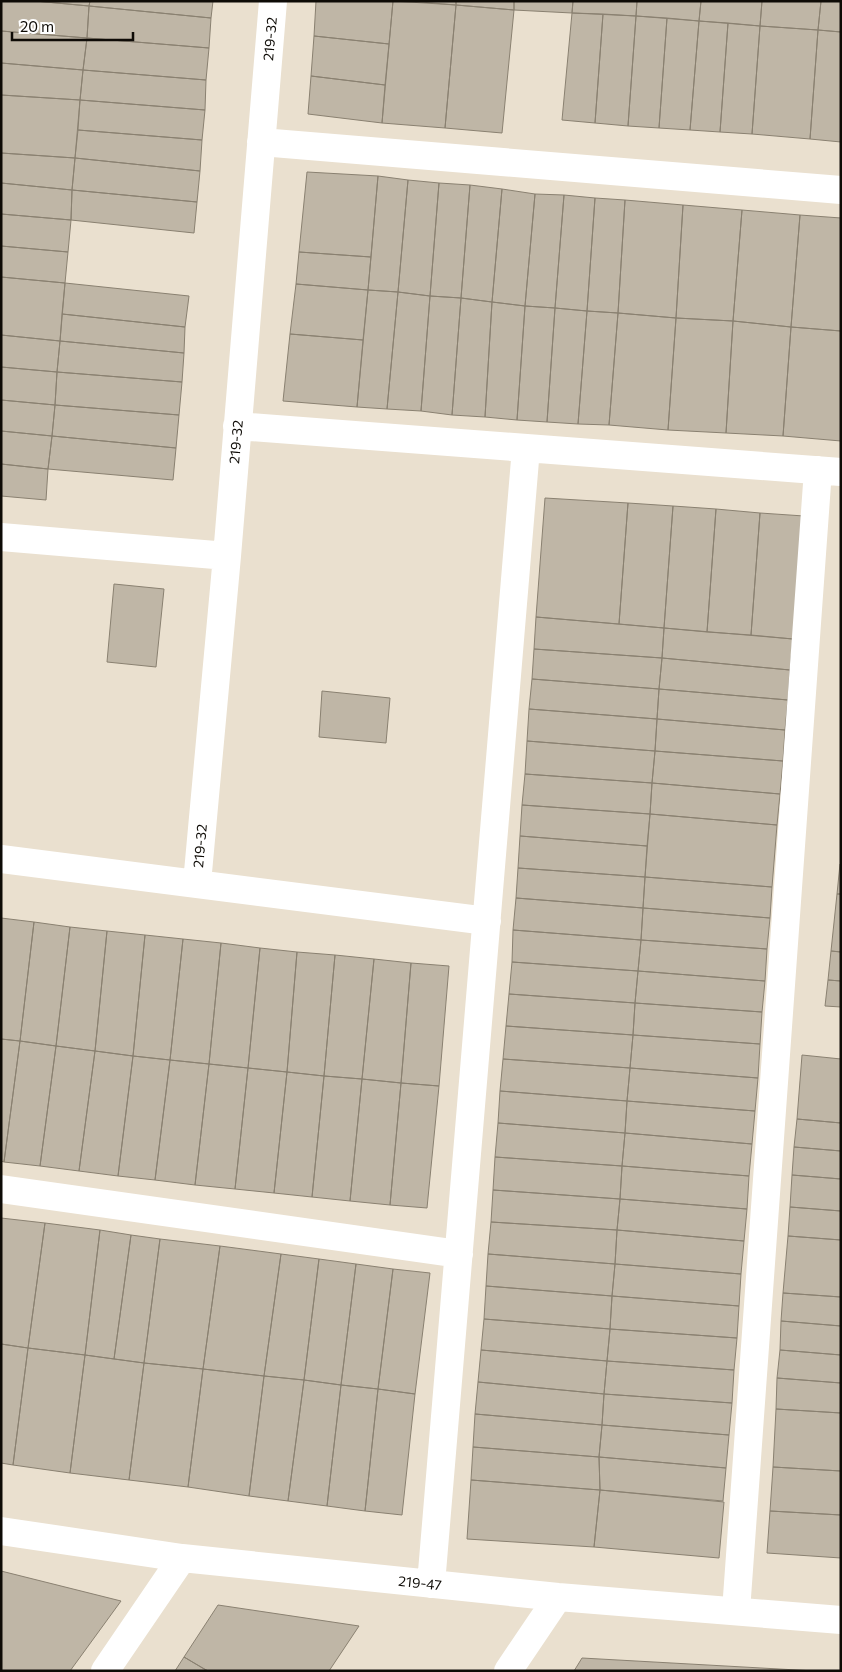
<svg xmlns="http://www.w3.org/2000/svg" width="842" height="1672" font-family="Commissioner,sans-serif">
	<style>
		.building { fill: #bfb6a6; stroke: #8a8171 }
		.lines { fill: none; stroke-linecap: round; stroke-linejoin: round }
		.minor { stroke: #fff; stroke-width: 28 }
		.labels { text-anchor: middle; stroke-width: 5; stroke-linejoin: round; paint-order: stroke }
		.street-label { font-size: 14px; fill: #0e0b06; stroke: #fff }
	</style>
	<rect width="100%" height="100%" fill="#eae0cf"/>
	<!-- building -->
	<path class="building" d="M1,1H35L89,6L87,38L1,31Z
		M35,1H90L89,6Z
		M90,1H213L211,18L89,6Z
		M316,1H393L389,44L314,36Z
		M393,1L456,5L445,128L382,123Z
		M409,1H456V5Z
		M456,1H514V10L456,5Z
		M514,1H573L572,13L514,10Z
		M573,1H637L636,16L572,13Z
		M637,1H701L699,21L636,16Z
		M701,1H762L760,26L699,21Z
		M762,1H821L818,30L760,26Z
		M821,1H841V32L818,30Z
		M456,5L514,10L502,133L445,128Z
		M89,6L211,18L209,48L87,38Z
		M572,13L603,14L595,123L562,120Z
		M603,14L636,16L628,126L595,123Z
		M636,16L667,18L659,128L628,126Z
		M667,18L699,21L690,130L659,128Z
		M699,21L728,23L720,132L690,130Z
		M728,23L760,26L752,134L720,132Z
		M760,26L818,30L810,139L752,134Z
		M818,30L841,32V142L810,139Z
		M1,31L87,38L83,70L1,63Z
		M314,36L389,44L385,85L311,76Z
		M87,38L209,48L206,80L83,70Z
		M1,63L83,70L80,100L1,95Z
		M83,70L206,80L205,110L80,100Z
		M311,76L385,85L382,123L308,114Z
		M1,95L80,100L75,158L1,153Z
		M80,100L205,110L202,140L78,130Z
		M78,130L202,140L200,171L75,158Z
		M1,153L75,158L72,190L1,183Z
		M75,158L200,171L197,202L72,190Z
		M307,172L378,176L371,257L299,252Z
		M378,176L408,180L398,292L368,290Z
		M408,180L439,183L430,296L398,292Z
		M1,183L72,190L71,220L1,214Z
		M439,183L470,185L461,298L430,296Z
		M470,185L502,189L492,302L461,298Z
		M502,189L535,194L525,306L492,302Z
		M72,190L197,202L194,233L71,220Z
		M535,194L564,195L555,308L525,306Z
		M564,195L595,198L587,311L555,308Z
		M595,198L625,200L618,313L587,311Z
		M625,200L683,205L676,318L618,313Z
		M683,205L742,210L733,321L676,318Z
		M742,210L800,215L791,327L733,321Z
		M1,214L71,220L68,252L1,246Z
		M800,215L841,218V331L791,327Z
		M1,246L68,252L65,283L1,277Z
		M299,252L371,257L368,290L296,284Z
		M1,277L65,283L60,341L1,335Z
		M65,283L189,296L185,327L62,314Z
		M296,284L368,290L363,340L290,334Z
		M368,290L398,292L387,409L357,407Z
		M398,292L430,296L421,411L387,409Z
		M430,296L461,298L452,415L421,411Z
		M461,298L492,302L485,417L452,415Z
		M492,302L525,306L517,420L485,417Z
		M525,306L555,308L547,422L517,420Z
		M555,308L587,311L578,424L547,422Z
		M587,311L618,313L609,425L578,424Z
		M618,313L676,318L668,430L609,425Z
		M62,314L185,327L184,353L60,341Z
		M676,318L733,321L726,433L668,430Z
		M733,321L791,327L783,436L726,433Z
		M791,327L841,331V441L783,436Z
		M290,334L363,340L357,407L283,401Z
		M1,335L60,341L57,372L1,367Z
		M60,341L184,353L182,382L57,372Z
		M1,367L57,372L55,405L1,400Z
		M57,372L182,382L179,415L55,405Z
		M1,400L55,405L52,436L1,431Z
		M55,405L179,415L176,448L52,436Z
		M1,431L52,436L48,469L1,464Z
		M52,436L176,448L173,480L48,469Z
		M1,464L48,469L46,500L1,496Z
		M545,498L628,503L619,624L536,617Z
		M628,503L673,506L664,628L619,624Z
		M673,506L716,509L707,632L664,628Z
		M716,509L760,513L751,635L707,632Z
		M760,513L804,516L793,639L751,635Z
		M114,584L164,589L156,667L107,662Z
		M536,617L664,628L662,658L534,649Z
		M664,628L793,639L790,670L662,658Z
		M534,649L662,658L659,689L532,679Z
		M662,658L790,670L788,700L659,689Z
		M532,679L659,689L657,719L529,709Z
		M659,689L788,700L785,730L657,719Z
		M322,691L390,698L386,743L319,737Z
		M529,709L657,719L655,751L527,741Z
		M657,719L785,730L783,761L655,751Z
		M527,741L655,751L652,783L525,774Z
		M655,751L783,761L780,794L652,783Z
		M525,774L652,783L650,814L522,805Z
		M652,783L780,794L777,825L650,814Z
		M522,805L650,814L647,846L520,836Z
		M650,814L777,825L772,887L645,877Z
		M520,836L647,846L645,877L518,868Z
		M840,864H841V894H837Z
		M518,868L645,877L643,908L516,898Z
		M645,877L772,887L770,918L643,908Z
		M837,894H841V952L831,951Z
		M516,898L643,908L641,940L513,930Z
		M643,908L770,918L767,949L641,940Z
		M1,918L34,922L20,1041L1,1039Z
		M34,922L70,927L56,1046L20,1041Z
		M70,927L107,931L95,1051L56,1046Z
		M513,930L641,940L638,971L512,962Z
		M107,931L145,935L133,1056L95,1051Z
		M145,935L183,939L170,1060L133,1056Z
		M183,939L221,943L209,1064L170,1060Z
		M641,940L767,949L765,981L638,971Z
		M221,943L260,948L248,1068L209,1064Z
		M260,948L297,952L287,1072L248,1068Z
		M831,951L841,952V981L828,980Z
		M297,952L335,955L324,1076L287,1072Z
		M335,955L374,959L362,1079L324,1076Z
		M374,959L411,963L401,1083L362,1079Z
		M512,962L638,971L635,1003L509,994Z
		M411,963L449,966L439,1086L401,1083Z
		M638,971L765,981L762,1012L635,1003Z
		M828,980L841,981V1007L825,1006Z
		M509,994L635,1003L633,1035L506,1026Z
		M635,1003L762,1012L760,1044L633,1035Z
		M506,1026L633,1035L630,1068L503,1059Z
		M633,1035L760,1044L758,1078L630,1068Z
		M1,1039L20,1041L4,1162L1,1161Z
		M20,1041L56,1046L40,1166L4,1162Z
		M56,1046L95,1051L79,1171L40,1166Z
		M95,1051L133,1056L118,1176L79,1171Z
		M802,1055L841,1059V1123L797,1119Z
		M133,1056L170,1060L155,1180L118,1176Z
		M503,1059L630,1068L627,1101L500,1091Z
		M170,1060L209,1064L195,1185L155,1180Z
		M209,1064L248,1068L235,1189L195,1185Z
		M248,1068L287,1072L274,1193L235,1189Z
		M630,1068L758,1078L755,1111L627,1101Z
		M287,1072L324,1076L312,1197L274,1193Z
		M324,1076L362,1079L350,1201L312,1197Z
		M362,1079L401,1083L390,1205L350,1201Z
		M401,1083L439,1086L427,1208L390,1205Z
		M500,1091L627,1101L625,1133L498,1123Z
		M627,1101L755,1111L752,1144L625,1133Z
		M797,1119L841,1123V1151L794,1147Z
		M498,1123L625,1133L622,1166L495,1157Z
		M625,1133L752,1144L749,1176L622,1166Z
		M794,1147L841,1151V1179L792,1175Z
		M495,1157L622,1166L620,1199L493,1190Z
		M622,1166L749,1176L747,1209L620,1199Z
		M792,1175L841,1179V1211L790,1207Z
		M493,1190L620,1199L617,1230L491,1222Z
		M620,1199L747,1209L744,1241L617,1230Z
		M790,1207L841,1211V1240L788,1236Z
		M1,1218L45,1223L28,1348L1,1344Z
		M491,1222L617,1230L615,1264L488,1254Z
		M45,1223L100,1230L85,1355L28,1348Z
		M100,1230L131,1235L114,1359L85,1355Z
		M617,1230L744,1241L741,1274L615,1264Z
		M131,1235L160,1239L144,1363L114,1359Z
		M788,1236L841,1240V1297L783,1293Z
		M160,1239L220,1246L203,1369L144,1363Z
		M220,1246L281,1254L264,1376L203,1369Z
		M281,1254L319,1259L304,1380L264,1376Z
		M488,1254L615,1264L612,1296L486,1286Z
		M319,1259L356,1264L341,1385L304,1380Z
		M356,1264L393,1269L378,1389L341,1385Z
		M615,1264L741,1274L739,1306L612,1296Z
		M393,1269L430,1273L415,1394L378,1389Z
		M486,1286L612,1296L610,1329L484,1319Z
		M783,1293L841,1297V1326L781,1321Z
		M612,1296L739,1306L737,1338L610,1329Z
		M484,1319L610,1329L607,1361L481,1350Z
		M781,1321L841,1326V1355L780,1350Z
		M610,1329L737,1338L734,1370L607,1361Z
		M1,1344L28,1348L13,1465L1,1463Z
		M28,1348L85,1355L70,1473L13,1465Z
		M481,1350L607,1361L604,1394L478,1382Z
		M780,1350L841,1355V1383L777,1378Z
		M85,1355L144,1363L129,1480L70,1473Z
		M607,1361L734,1370L732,1403L604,1394Z
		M144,1363L203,1369L188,1487L129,1480Z
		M203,1369L264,1376L249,1496L188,1487Z
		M264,1376L304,1380L288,1501L249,1496Z
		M777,1378L841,1383V1413L776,1409Z
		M304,1380L341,1385L327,1506L288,1501Z
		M478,1382L604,1394L602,1425L475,1414Z
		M341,1385L378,1389L365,1511L327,1506Z
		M378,1389L415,1394L402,1515L365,1511Z
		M604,1394L732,1403L729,1435L602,1425Z
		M776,1409L841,1413V1471L773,1467Z
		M475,1414L602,1425L599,1457L473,1447Z
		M602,1425L729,1435L726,1468L599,1457Z
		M473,1447L599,1457L600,1490L471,1480Z
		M599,1457L726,1468L723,1501L600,1490Z
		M773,1467L841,1471V1515L770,1511Z
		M471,1480L600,1490L594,1547L467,1539Z
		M600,1490L724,1502L719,1558L594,1547Z
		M770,1511L841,1515V1558L767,1553Z
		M1,1571L121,1601L70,1671H1Z
		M218,1605L359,1626L329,1671H208L184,1657Z
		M184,1657L204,1669L208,1671H175Z
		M582,1658L815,1671H574Z"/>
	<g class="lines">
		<!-- minor -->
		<path class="minor" d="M261,142L841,190
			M237,426L841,472
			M1,537L227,556
			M1,859L487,921
			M197,883L227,556L273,1
			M1,1189L459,1254
			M1,1531L182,1558L558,1597L841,1620
			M431,1584L526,448
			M736,1611L818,470
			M105,1671L182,1558
			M508,1671L558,1597"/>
	</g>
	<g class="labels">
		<!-- street labels -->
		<g class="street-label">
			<text transform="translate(270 39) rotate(-85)" y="5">219-32</text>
			<text transform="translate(236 442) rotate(-85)" y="5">219-32</text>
			<text transform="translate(200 846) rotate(-85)" y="5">219-32</text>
			<text transform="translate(420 1583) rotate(6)" y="5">219-47</text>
		</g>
	</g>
	<!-- border -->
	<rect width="842" height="1672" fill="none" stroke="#0e0b06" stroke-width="5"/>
	<!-- scale -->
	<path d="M12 32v8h121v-8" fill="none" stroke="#0e0b06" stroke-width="2.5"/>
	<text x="20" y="32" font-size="15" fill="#0e0b06" stroke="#ffffff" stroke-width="4" paint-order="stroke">20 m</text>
</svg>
